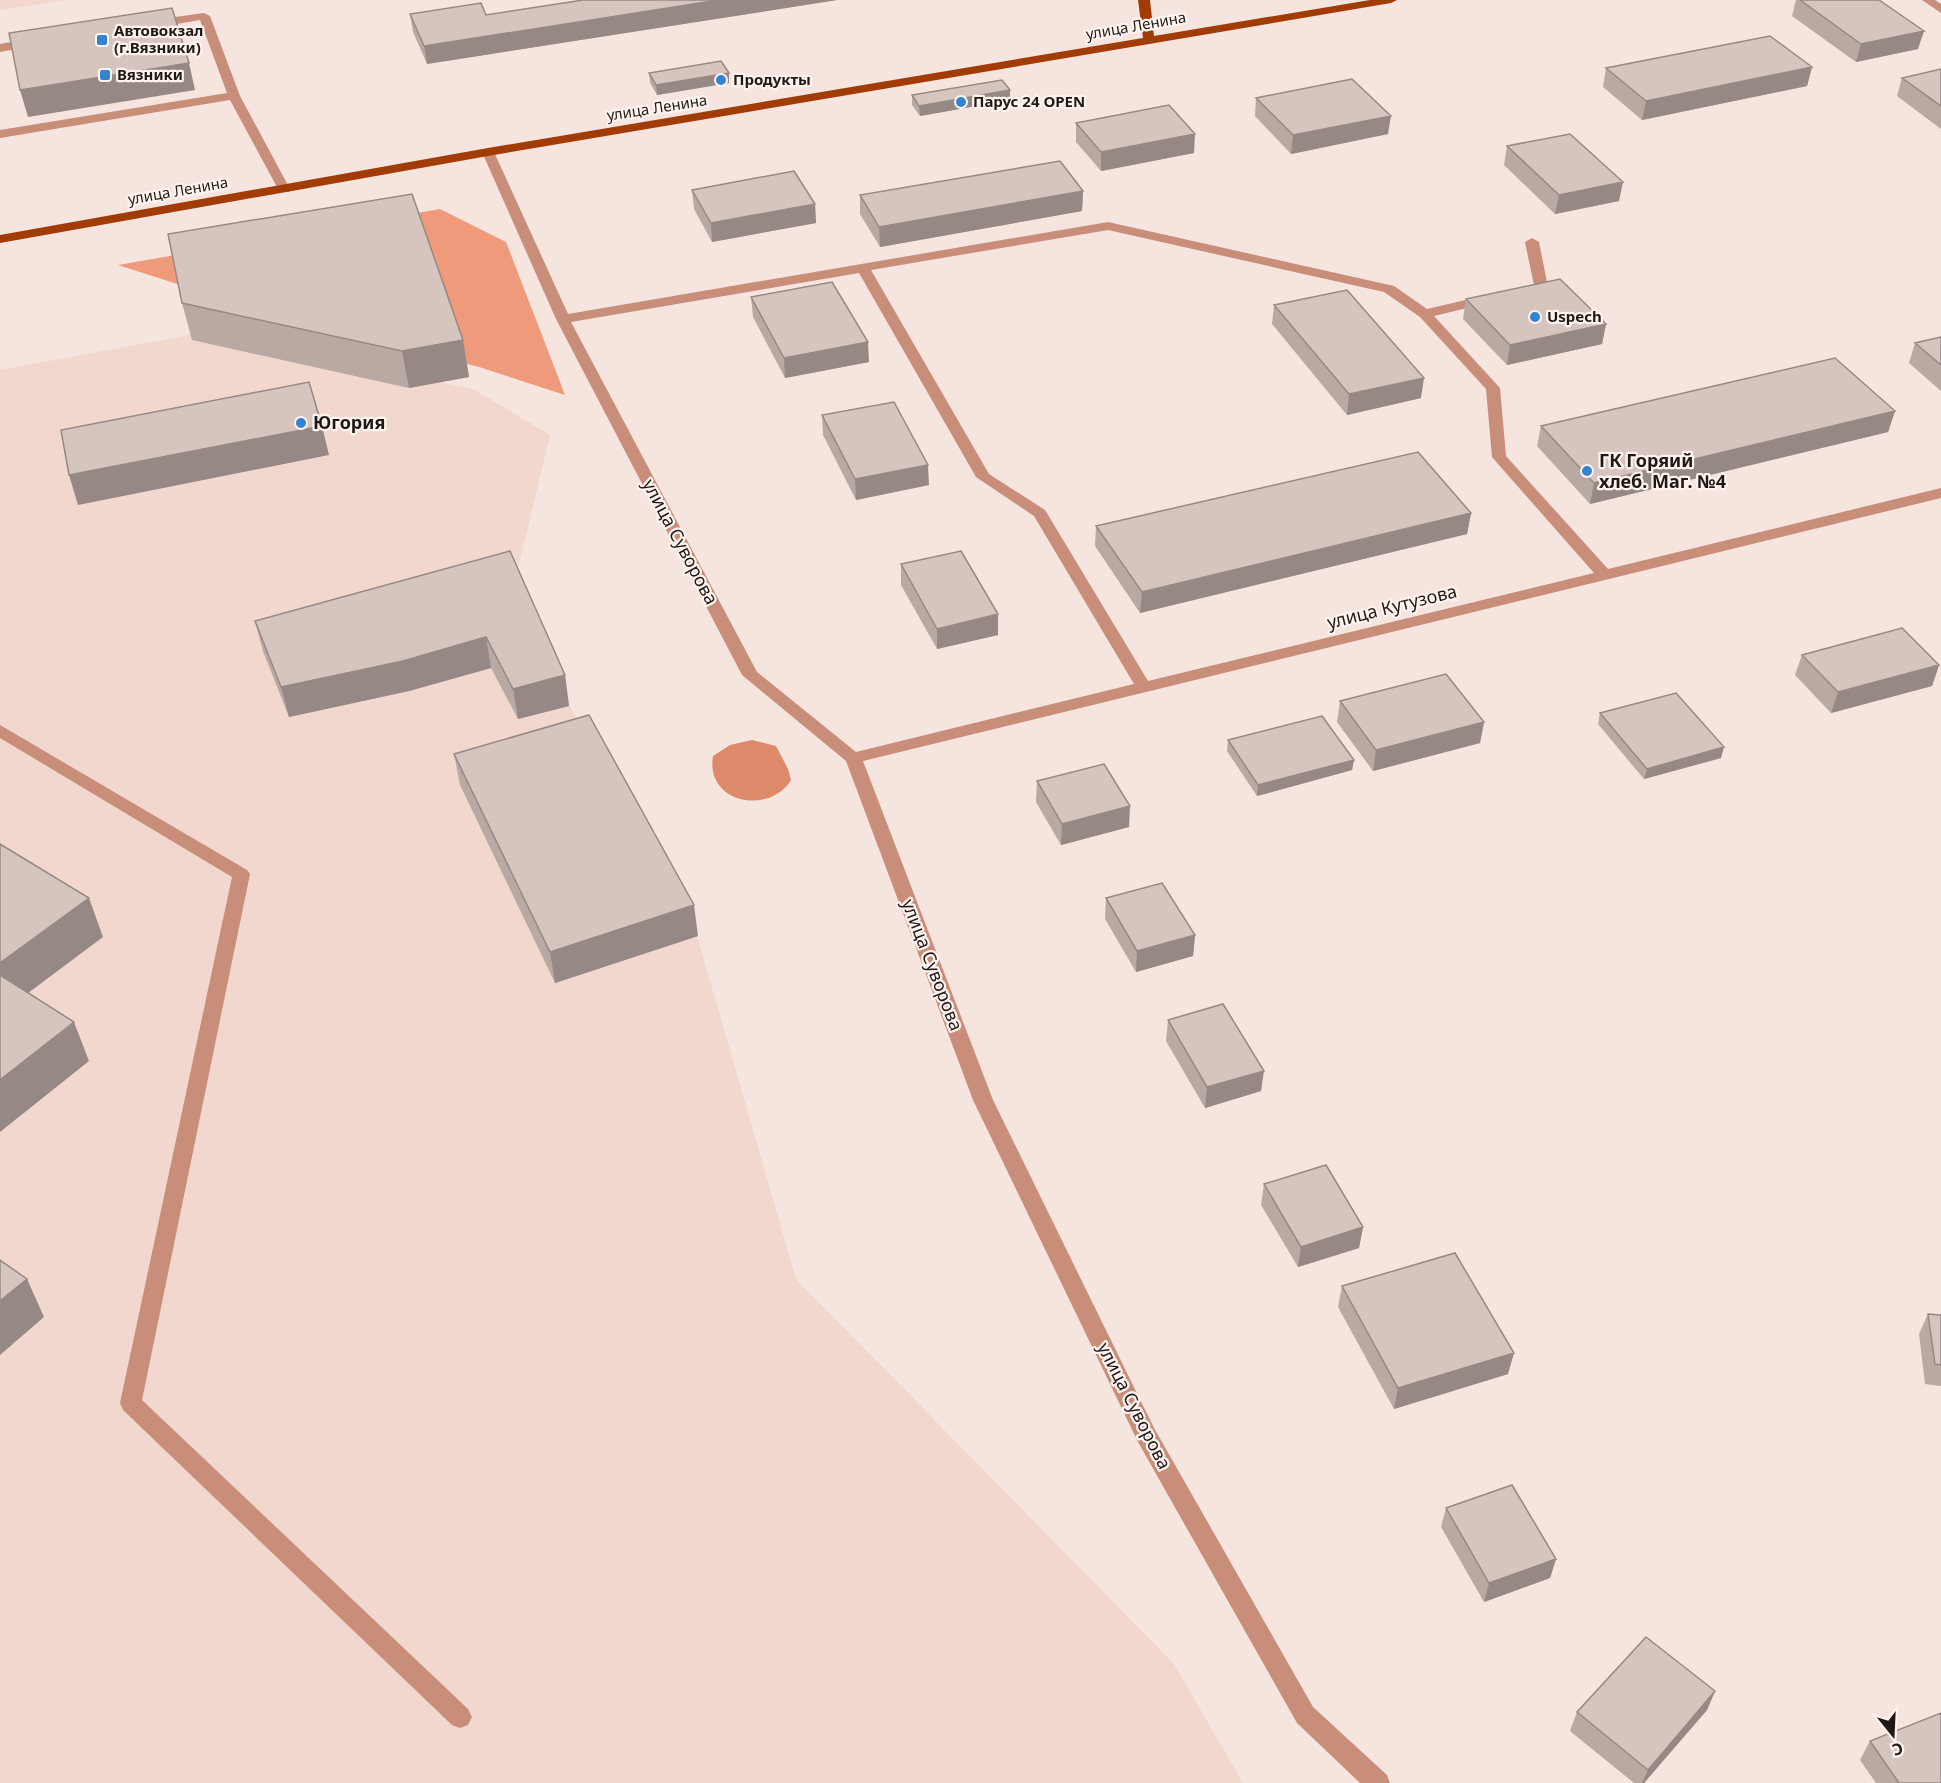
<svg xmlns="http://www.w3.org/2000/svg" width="1941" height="1783" font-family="'Noto Sans',sans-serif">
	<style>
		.built { fill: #f1d7cd }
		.forest { fill: #ef9b7b }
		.water { fill: #dc8a6a }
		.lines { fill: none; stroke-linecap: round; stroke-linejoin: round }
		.minor { fill: #c88e79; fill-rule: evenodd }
		.major { fill: #a13c06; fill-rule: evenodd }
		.wall { fill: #b8a9a3 }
		.shaded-wall { fill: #968985 }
		.building { fill: #d6c4be; stroke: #968985; stroke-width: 1.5 }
		.poi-dot { fill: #3482d2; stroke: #fef3ef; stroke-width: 2 }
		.labels { text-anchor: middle; stroke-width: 4.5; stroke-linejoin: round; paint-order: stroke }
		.far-street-label { font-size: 15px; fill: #1f1916; stroke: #fef3ef }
		.far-poi-label { font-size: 15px; font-weight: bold; fill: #1f1916; stroke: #fef3ef; text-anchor: start }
		.poi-label { font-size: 18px; font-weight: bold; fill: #1f1916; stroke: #fef3ef; text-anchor: start }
		.street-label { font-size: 18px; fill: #1f1916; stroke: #fef3ef }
	</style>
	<rect width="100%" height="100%" fill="#f6e4de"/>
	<!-- built -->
	<path class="built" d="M0,0H67L0,10Z
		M217,330L258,342L475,390L550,435L515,581L569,706L594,745L697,936L796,1279L1174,1664L1243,1783H0V370Z"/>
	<!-- forest -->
	<path class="forest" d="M440,209L506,242L565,395L479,367L293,321L118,265Z"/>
	<!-- water -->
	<path class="water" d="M752,740L776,746L788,769L791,780C770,815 705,804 713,756L730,745Z"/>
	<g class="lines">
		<!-- minor -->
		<path class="minor" d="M1922,0H1935L1941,4V13Z
			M204,13L210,16L240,96L290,189L289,192H279L278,189L230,100L0,138V130L227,93L200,20L153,28L147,24L153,20Z
			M34,38L40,42L38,45L0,52V44Z
			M488,148L494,152L568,314L1108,222L1394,286L1427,309L1487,295L1492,296L1494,299L1492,302L1434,316L1500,388L1506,456L1608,569L1941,488V498L863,761L993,1100L1154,1428L1313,1707L1387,1775L1390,1783H1360L1297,1723L1138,1442L973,1100L846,761L742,675L556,319L482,152ZM1108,230L1384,292L1420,317L1486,389L1492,457L1594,573L1148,681L1045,510L989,474L871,270ZM859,273L976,477L1034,516L1134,684L856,752L757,672L571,322Z
			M1532,238L1539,242L1548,287L1546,290L1523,295L1518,294L1516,291L1518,288L1534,285L1525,242Z
			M0,725L247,870L250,874L142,1400L468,1709L472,1717L468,1725L460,1728L452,1725L123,1410L120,1403L232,877L0,738Z"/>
		<!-- major -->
		<path class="major" d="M1138,0H1150L1154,36L1370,0H1397L1391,3L488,156L0,243V235L488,148L1143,38Z"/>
	</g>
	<!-- wall -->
	<path class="wall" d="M583,0H837L427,64L413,32L410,14L486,15Z
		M1796,0H1879L1918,49L1856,62L1792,16Z
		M1812,67L1807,86L1642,120L1603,87L1606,68Z
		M1941,69V129L1897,96L1902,78Z
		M649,73L729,83L657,95L650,83Z
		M1010,90V100L920,116L912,105V95Z
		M1256,98L1388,134L1291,154L1255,116Z
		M1076,123L1194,153L1101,171L1076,142Z
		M1507,146L1619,201L1555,214L1504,165Z
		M692,190L815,204L816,223L712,242L694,209Z
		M1083,191L1082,211L880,247L860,214V195Z
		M751,297L869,362L785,378L753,317Z
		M1466,299L1606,324L1602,344L1507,365L1463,319Z
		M182,303L463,340L469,377L409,388L192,340Z
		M1274,305L1421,398L1347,415L1272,324Z
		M1941,337V391L1909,363L1915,343Z
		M1895,411L1888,432L1590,504L1537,446L1541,426Z
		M822,415L929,485L856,500L823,435Z
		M1471,513L1467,534L1140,613L1095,546L1096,526Z
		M510,551L565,675L569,706L518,719L491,668L409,691L289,717L263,651L255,621Z
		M901,564L998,635L937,649L901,585Z
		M1802,655L1939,665L1932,686L1831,713L1795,675Z
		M1340,701L1484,722L1480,743L1373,771L1337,722Z
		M1600,713L1721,758L1644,779L1598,724Z
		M1228,740L1354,760L1352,770L1257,796L1227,751Z
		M454,754L698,936L555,983L460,785Z
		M1037,781L1129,827L1061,845L1036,802Z
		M1106,898L1195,935L1193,956L1136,972L1105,919Z
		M1168,1020L1261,1091L1205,1108L1166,1041Z
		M1264,1184L1363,1227L1359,1248L1298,1267L1261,1205Z
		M1342,1286L1508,1374L1394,1409L1338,1307Z
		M1928,1314L1941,1315V1386L1925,1384L1919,1334Z
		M1446,1508L1556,1559L1550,1578L1484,1602L1441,1527Z
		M1715,1691L1707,1710L1644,1783H1634L1570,1731L1577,1712Z
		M1870,1741L1941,1783H1876L1860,1760Z"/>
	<!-- shaded-wall -->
	<path class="shaded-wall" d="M719,0H837L427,64L424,46Z
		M1924,31L1918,49L1856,62L1861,44Z
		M189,63L195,90L28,117L20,90Z
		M1812,67L1807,86L1642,120L1646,101Z
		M729,73V83L657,95L656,85Z
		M1010,90V100L920,116L919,106Z
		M1391,116L1388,134L1291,154L1293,135Z
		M1195,134L1194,153L1101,171V152Z
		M1623,182L1619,201L1555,214L1559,195Z
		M1083,191L1082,211L880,247L879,227Z
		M815,204L816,223L712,242L711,223Z
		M1606,324L1602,344L1507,365L1510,345Z
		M463,340L469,377L409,388L402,351Z
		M868,342L869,362L785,378L784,358Z
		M1424,378L1421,398L1347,415L1349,394Z
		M1895,411L1888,432L1590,504L1594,483Z
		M322,426L329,455L78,505L69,475Z
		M928,465L929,485L856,500L855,479Z
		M1471,513L1467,534L1140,613L1142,592Z
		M998,614V635L937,649V629Z
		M486,637L491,668L409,691L289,717L281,687Z
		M1939,665L1932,686L1831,713L1838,692Z
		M565,675L569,706L518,719L513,689Z
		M1484,722L1480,743L1373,771L1376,750Z
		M1724,747L1721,758L1644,779L1647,769Z
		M1354,760L1352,770L1257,796L1258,785Z
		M1130,806L1129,827L1061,845L1062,824Z
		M89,898L103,937L8,1008L0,990V963Z
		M694,905L698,936L555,983L550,952Z
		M1195,935L1193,956L1136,972L1137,951Z
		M74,1022L89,1061L0,1132V1080Z
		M1264,1071L1261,1091L1205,1108L1207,1087Z
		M1363,1227L1359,1248L1298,1267L1301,1247Z
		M27,1279L44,1317L0,1355V1301Z
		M1514,1353L1508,1374L1394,1409L1398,1388Z
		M1556,1559L1550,1578L1484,1602L1489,1583Z
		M1715,1691L1707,1710L1644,1783H1642L1648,1770Z"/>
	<!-- building -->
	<path class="building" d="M583,0H719L424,46L410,14L481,3L486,15Z
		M1800,0H1879L1924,31L1861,44Z
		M172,8L189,63L20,90L9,33Z
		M1770,36L1812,67L1646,101L1606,68Z
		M721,61L729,73L656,85L649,73Z
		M1941,69V106L1902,78Z
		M1352,79L1391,116L1293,135L1256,98Z
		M1002,80L1010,90L919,106L912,95Z
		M1169,105L1195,134L1101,152L1076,123Z
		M1570,134L1623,182L1559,195L1507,146Z
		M1060,161L1083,191L879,227L860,195Z
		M794,171L815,204L711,223L692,190Z
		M412,194L463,340L402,351L182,303L168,234Z
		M1560,279L1606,324L1510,345L1466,299Z
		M832,282L868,342L784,358L751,297Z
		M1347,290L1424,378L1349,394L1274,305Z
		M1941,337V365L1915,343Z
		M1835,358L1895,411L1594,483L1541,426Z
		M309,382L322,426L69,475L61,430Z
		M894,402L928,465L855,479L822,415Z
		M1418,452L1471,513L1142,592L1096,526Z
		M510,551L565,675L513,689L486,637L403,661L281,687L255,621Z
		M961,551L998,614L937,629L901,564Z
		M1902,628L1939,665L1838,692L1802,655Z
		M1446,674L1484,722L1376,750L1340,701Z
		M1676,693L1724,747L1647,769L1600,713Z
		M589,715L694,905L550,952L454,754Z
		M1322,716L1354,760L1258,785L1228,740Z
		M1104,764L1130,806L1062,824L1037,781Z
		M0,844L89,898L0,963Z
		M1162,883L1195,935L1137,951L1106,898Z
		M0,975L74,1022L0,1080Z
		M1223,1004L1264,1071L1207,1087L1168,1020Z
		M1326,1165L1363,1227L1301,1247L1264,1184Z
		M1455,1253L1514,1353L1398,1388L1342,1286Z
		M0,1260L27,1279L0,1301Z
		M1928,1314L1941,1315V1365L1935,1364Z
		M1512,1485L1556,1559L1489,1583L1446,1508Z
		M1646,1637L1715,1691L1648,1770L1577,1712Z
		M1941,1713V1783H1899L1870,1741Z"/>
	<!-- markers -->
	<g class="poi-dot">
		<rect x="96" y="34" width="12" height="12" rx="3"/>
		<rect x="99" y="69" width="12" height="12" rx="3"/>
		<circle cx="721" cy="80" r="6"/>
		<circle cx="961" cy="102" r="6"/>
		<circle cx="1535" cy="317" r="6"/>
		<circle cx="301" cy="423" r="6"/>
		<circle cx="1587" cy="471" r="6"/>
	</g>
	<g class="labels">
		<!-- far-street labels -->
		<g class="far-street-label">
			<text transform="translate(1136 26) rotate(-10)" y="5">улица Ленина</text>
			<text transform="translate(657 108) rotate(-9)" y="5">улица Ленина</text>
			<text transform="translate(178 191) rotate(-10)" y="5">улица Ленина</text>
		</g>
		<!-- far-poi labels -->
		<g class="far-poi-label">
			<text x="114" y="36">Автовокзал<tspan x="114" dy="17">(г.Вязники)</tspan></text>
			<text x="117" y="80">Вязники</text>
			<text x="733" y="85">Продукты</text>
			<text x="973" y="107">Парус 24 OPEN</text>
			<text x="1547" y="322">Uspech</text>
		</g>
		<!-- poi labels -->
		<g class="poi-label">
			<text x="313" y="429">Югория</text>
			<text x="1599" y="467">ГК Горяий<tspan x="1599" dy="21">хлеб. Маг. №4</tspan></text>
		</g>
		<!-- street labels -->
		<g class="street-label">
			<text transform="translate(680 542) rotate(62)" y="6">улица Суворова</text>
			<text transform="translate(1392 607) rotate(-14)" y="6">улица Кутузова</text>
			<text transform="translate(932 965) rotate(69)" y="6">улица Суворова</text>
			<text transform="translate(1134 1406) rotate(63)" y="6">улица Суворова</text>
		</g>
	</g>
	<!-- north arrow -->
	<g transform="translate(1893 1735) rotate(162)" stroke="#fef3ef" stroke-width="4.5" paint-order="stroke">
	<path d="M0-4.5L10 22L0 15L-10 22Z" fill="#1f1916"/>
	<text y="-9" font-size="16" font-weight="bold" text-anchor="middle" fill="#1f1916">С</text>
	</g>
</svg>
